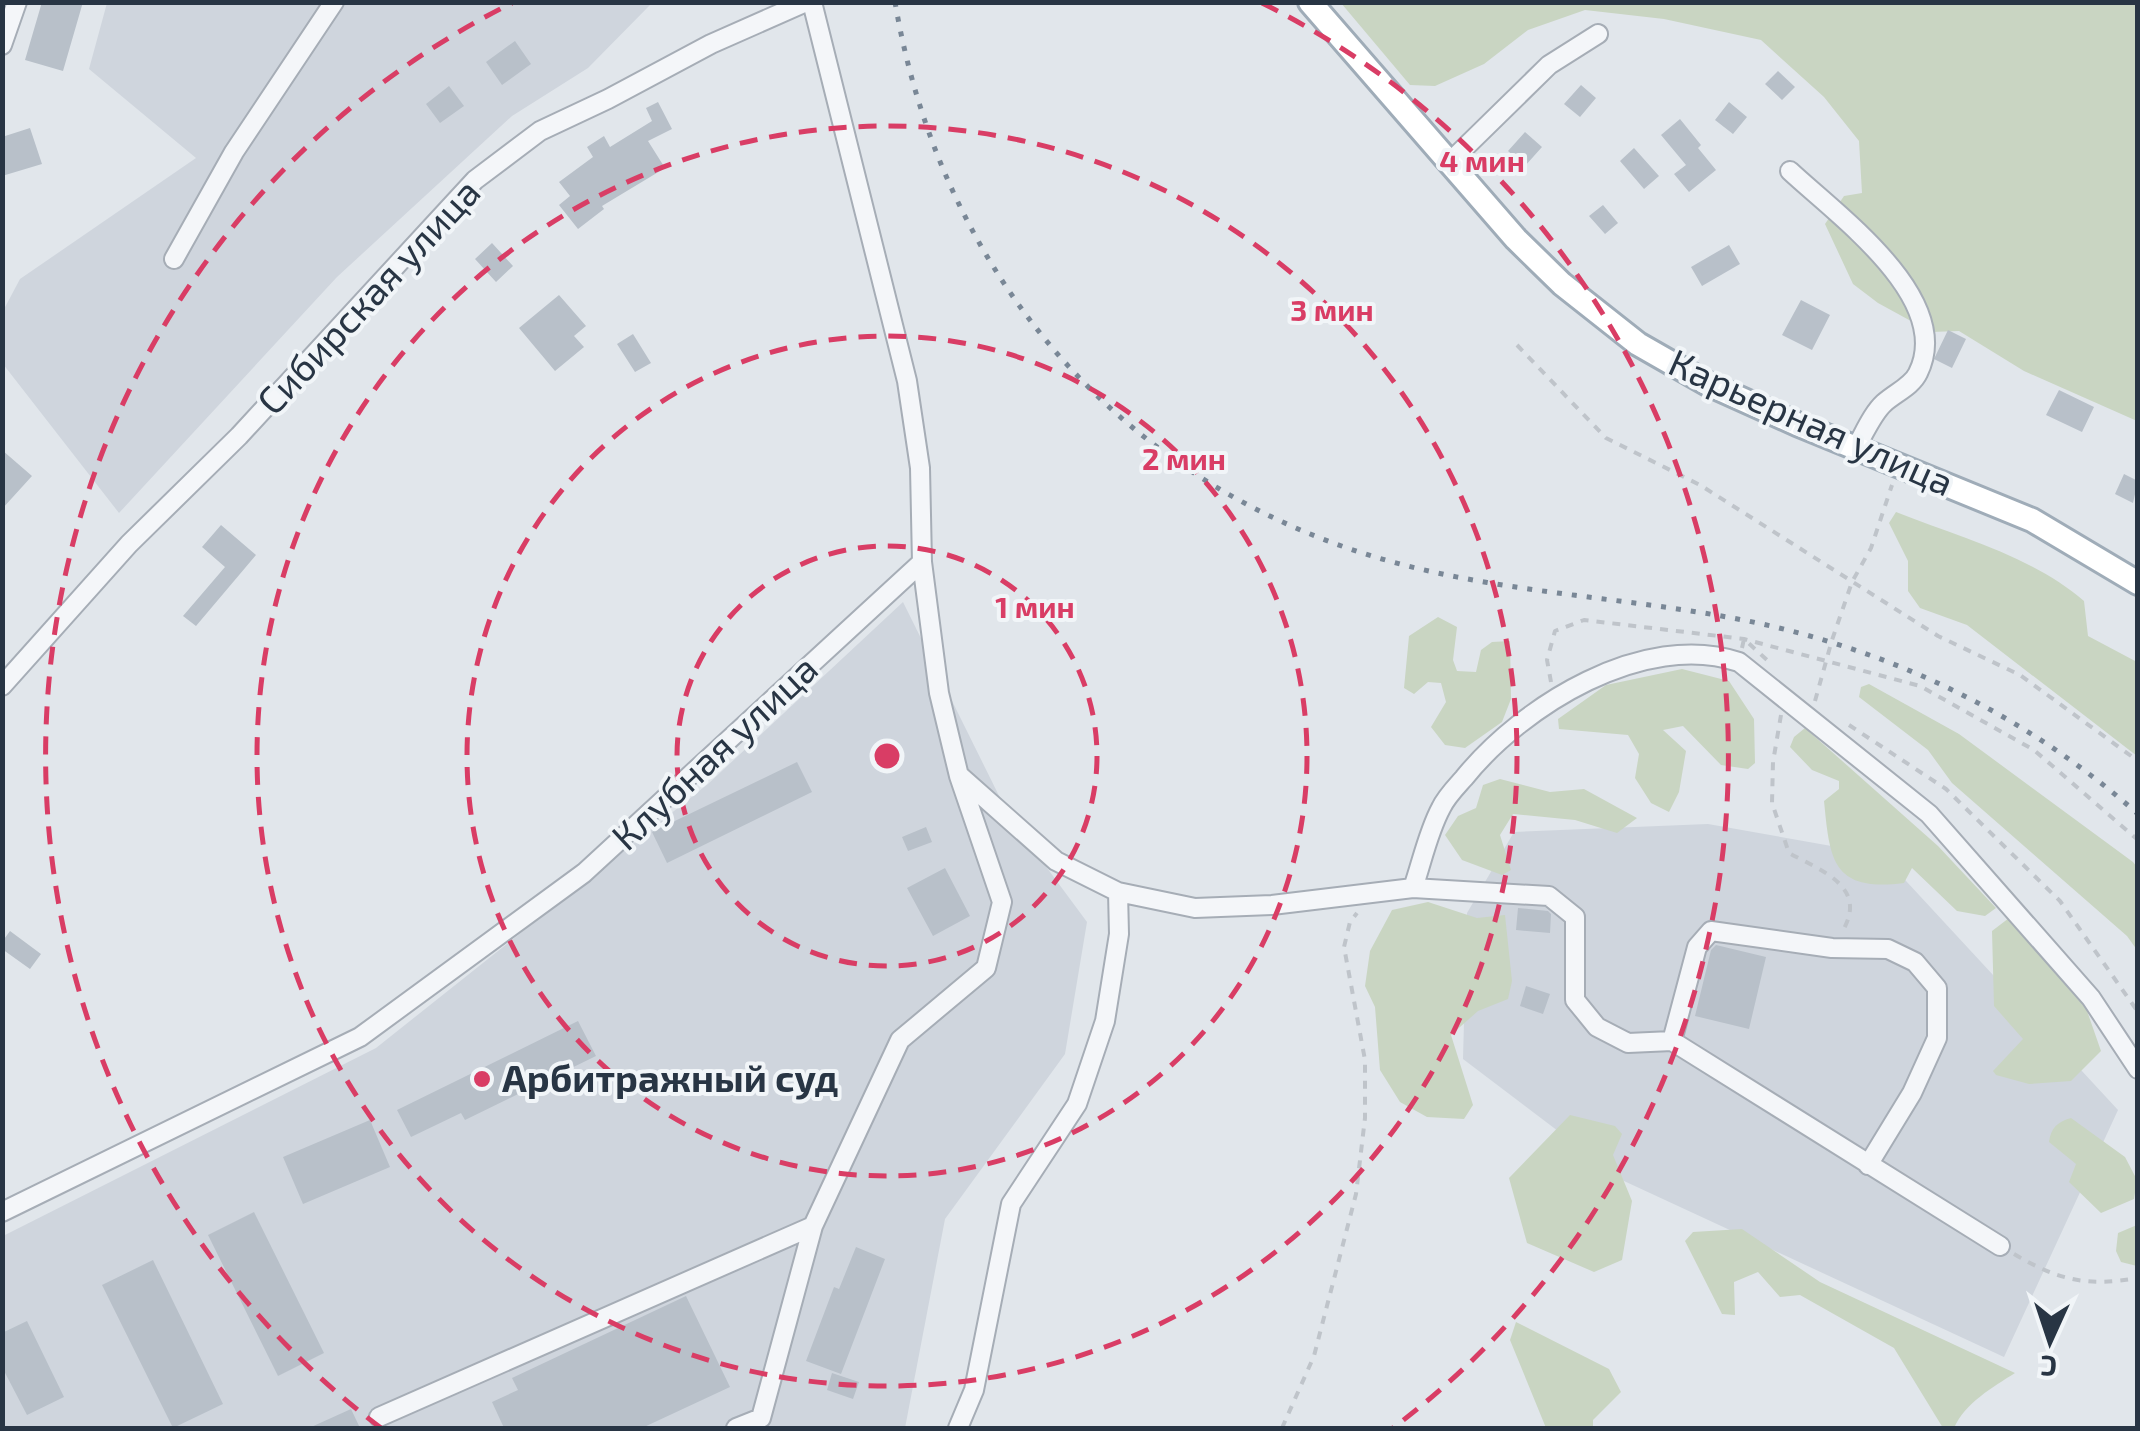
<svg xmlns="http://www.w3.org/2000/svg" width="2140" height="1431" font-family="'Exo 2',sans-serif">
	<style>
		.built { fill: #cfd5dd }
		.green { fill: #c9d5c2 }
		.building { fill: #b8c0c9 }
		.lines { fill: none; stroke-linecap: round; stroke-linejoin: round }
		.minor-casing { stroke: #a6adb6; stroke-width: 22 }
		.major-casing { stroke: #9facb8; stroke-width: 28 }
		.path { stroke: #bfc4ca; stroke-width: 4; stroke-dasharray: 8 8; stroke-linecap: butt }
		.minor { stroke: #f4f6f9; stroke-width: 18 }
		.major { stroke: #fff; stroke-width: 22 }
		.rail { stroke: #798796; stroke-width: 5; stroke-dasharray: 5 10; stroke-linecap: butt }
		.ring { fill: none; stroke: #d93d65; stroke-width: 5; stroke-dasharray: 18 12 }
		.poi-dot { fill: #d93d65; stroke: #f1f5f8; stroke-width: 4 }
		.labels { text-anchor: middle; stroke-width: 8; stroke-linejoin: round; paint-order: stroke }
		.street-label { font-size: 38px; fill: #283544; stroke: #f1f5f8 }
		.poi-label { font-size: 38px; font-weight: bold; fill: #283544; stroke: #f1f5f8; text-anchor: start }
		.centre { fill: #d93d65; stroke: #f1f5f8; stroke-width: 5 }
		.ring-label { font-size: 30px; text-anchor: middle; font-weight: bold; fill: #d93d65; stroke: #f1f5f8; stroke-width: 8; stroke-linejoin: round; paint-order: stroke }
	</style>
	<rect width="100%" height="100%" fill="#e1e6eb"/>
	<!-- built -->
	<path class="built" d="M107,3H652L588,68L512,116L337,277L119,513L3,364V311L20,279L196,158L89,69Z
		M903,602L1010,818L1087,922L1065,1054L945,1219L905,1428H3V1236L376,1048L708,784Z
		M1708,824L1882,855L2118,1110L2004,1357L1624,1181L1463,1059L1467,913L1514,832Z"/>
	<!-- green -->
	<path class="green" d="M1341,3H2137V421L2024,371L1959,331L1931,332L1878,303L1853,284L1825,224L1844,196L1862,193L1859,141L1824,97L1761,40L1664,19L1585,10L1528,30L1484,64L1435,86L1410,85Z
		M1896,512C1959,537 2032,556 2084,601L2088,636L2137,662V756L1967,625L1920,608L1908,591V561L1889,523Z
		M1438,617L1457,627L1453,660L1457,671L1476,672L1481,650L1492,642L1510,641L1511,699L1502,722L1465,748L1445,745L1431,727L1446,702L1441,683L1428,682L1414,694L1404,688L1409,636Z
		M1682,669L1729,681L1754,719L1755,763L1748,769L1721,765L1683,726L1663,730L1686,751L1679,792L1669,812L1651,803L1635,778L1639,754L1628,735L1559,729L1558,719L1606,685Z
		M1869,684L1959,734L2133,862L2137,867V950L2127,936L1952,783L1928,750L1859,697L1861,687Z
		M1805,728L1938,846L1996,908L1985,916L1957,911L1912,868L1904,883C1832,892 1830,860 1824,801L1839,789V781L1812,770L1790,747L1794,737Z
		M1500,779L1550,792L1584,789L1637,818L1617,833L1575,820L1513,814L1500,835L1511,870L1502,875L1462,860L1445,835L1458,816L1476,808L1483,785Z
		M1428,902L1477,918L1505,915L1512,981L1508,999L1478,1011L1451,1035L1473,1105L1464,1119L1427,1117L1400,1102L1380,1070L1375,1007L1365,986L1370,951L1392,910Z
		M2009,918L2086,1008L2101,1051L2071,1081L2029,1084L1996,1075L1993,1071L2023,1039L1994,1006L1992,931Z
		M1570,1115L1615,1126L1622,1134L1613,1155L1632,1201L1622,1260L1594,1272L1527,1243L1509,1178Z
		M2071,1118L2125,1157L2137,1180L2134,1199L2101,1213L2069,1182L2076,1164L2049,1142C2051,1128 2057,1122 2071,1118Z
		M2137,1225V1266L2121,1262L2116,1251L2118,1233Z
		M1742,1229L1820,1282L2015,1373C1993,1387 1965,1403 1954,1428H1943L1894,1348L1800,1295L1780,1297L1758,1272L1734,1282L1735,1315L1722,1314L1685,1241L1693,1232Z
		M1516,1322L1609,1369L1621,1392L1593,1420V1428H1546L1510,1340Z"/>
	<!-- building -->
	<path class="building" d="M42,2H83L63,71L25,60Z
		M515,41L531,64L502,85L486,62Z
		M1778,71L1795,87L1782,100L1765,84Z
		M1581,85L1596,98L1580,117L1564,104Z
		M449,86L464,106L440,123L426,104Z
		M658,102L672,129L648,141L665,168L602,206L604,209L578,229L559,205L570,196L559,182L593,157L587,147L604,136L610,147L652,121L646,108Z
		M1729,102L1747,117L1733,134L1715,120Z
		M1680,119L1701,145L1698,148L1716,170L1689,192L1674,174L1686,165L1661,135Z
		M30,128L42,164L2,176V137Z
		M1525,132L1542,147L1525,166L1508,151Z
		M1634,148L1659,176L1644,189L1620,161Z
		M1603,205L1618,223L1605,234L1589,216Z
		M492,243L513,266L496,282L475,259Z
		M1729,245L1740,264L1702,286L1691,267Z
		M559,295L586,326L574,336L584,347L555,371L519,328Z
		M1801,300L1830,315L1812,350L1782,335Z
		M1948,330L1966,339L1952,368L1934,359Z
		M633,334L651,363L635,372L617,344Z
		M2059,390L2094,407L2082,432L2046,415Z
		M2,450L32,476L2,509Z
		M2124,474L2138,481L2133,503L2115,494Z
		M221,525L256,555L196,626L183,616L225,567L202,547Z
		M797,762L812,792L667,863L652,832Z
		M926,827L932,842L908,851L902,837Z
		M945,868L970,916L933,936L907,888Z
		M1518,908L1548,911L1551,914L1550,933L1516,930Z
		M10,931L41,954L30,969L2,949V942Z
		M1716,945L1766,957L1749,1029L1695,1016L1711,950Z
		M1526,986L1550,994L1543,1014L1520,1006Z
		M578,1021L596,1056L465,1120L461,1113L411,1137L397,1110Z
		M370,1120L390,1167L303,1204L283,1157Z
		M254,1212L324,1353L278,1376L208,1235Z
		M856,1247L885,1259L841,1374L806,1361L834,1287L839,1289Z
		M153,1260L223,1404L173,1428L102,1285Z
		M686,1296L730,1387L642,1428H504L492,1402L518,1390L512,1378Z
		M27,1321L64,1397L27,1415L2,1367V1333Z
		M832,1373L859,1382L853,1399L827,1390Z
		M351,1409L360,1428H309Z"/>
	<g class="lines">
		<defs>
			<path id="minor" d="M2,45L17,2
				M1449,163L1549,65L1598,34
				M1790,171C1837,215 1955,299 1918,373C1912,386 1895,393 1884,403C1872,414 1864,434 1855,449
				M174,259L234,152L334,2
				M2,686L129,544L239,436L475,180L540,131L608,99L711,44L806,2
				M960,776L1056,861L1118,892L1195,908L1272,905L1413,888L1549,896L1575,917V1000L1597,1027L1628,1043L1672,1041L1697,947L1711,931L1832,948L1888,949L1915,962L1937,988V1038L1912,1093L1868,1165
				M1413,888C1422,862 1428,832 1441,808C1446,797 1456,787 1464,778C1522,706 1644,630 1739,662L1929,814L2091,998L2138,1069
				M1672,1041L2000,1246
				M2,1212L360,1037L584,873L922,562
				M379,1417L813,1226
				M736,1428L761,1418L813,1226L900,1040L986,968L1002,902L959,776L939,693L922,562L920,468L907,381L812,2
				M958,1428L974,1390L1011,1204L1077,1104L1105,1021L1119,934L1118,892"/>
			<path id="major" d="M1310,2L1516,239L1562,284L1638,344L1708,384L1797,424L2032,520L2138,583"/>
		</defs>
		<!-- minor casing -->
		<use href="#minor" class="minor-casing"/>
		<!-- major casing -->
		<use href="#major" class="major-casing"/>
		<!-- path -->
		<path class="path" d="M1517,345L1606,438L1700,485L1938,636L2020,675L2138,761
			M1742,648L1744,639L1767,660
			M1551,682L1547,660L1555,631L1584,620L1744,639L1920,686L2034,750L2138,840
			M1815,701L1832,640L1852,582L1871,548L1892,485
			M1781,715L1773,762L1772,803L1789,853C1822,871 1869,887 1842,932
			M1849,725L1946,789L2060,901L2138,1012
			M2014,1254C2058,1280 2086,1287 2138,1278
			M1282,1428L1314,1356L1356,1194L1365,1118V1060L1344,947L1350,922L1357,913"/>
		<!-- minor -->
		<use href="#minor" class="minor"/>
		<!-- major -->
		<use href="#major" class="major"/>
		<!-- rail -->
		<path class="rail" d="M895,2C942,279 1127,492 1400,564C1514,594 1633,598 1748,621C1894,651 2026,715 2138,814"/>
	</g>
	<!-- distance rings -->
	<g class="ring">
		<circle cx="887" cy="756" r="210"/>
		<circle cx="887" cy="756" r="420"/>
		<circle cx="887" cy="756" r="630"/>
		<path d="M381 1428A841 841 0 0 1 512 3M1262 3A841 841 0 0 1 1393 1428"/>
	</g>
	<!-- markers -->
	<circle class="poi-dot" cx="482" cy="1079" r="10"/>
	<g class="labels">
		<!-- street labels -->
		<g class="street-label">
			<text transform="translate(369 297) rotate(-47)" y="13">Сибирская улица</text>
			<text transform="translate(1811 423) rotate(24)" y="13">Карьерная улица</text>
			<text transform="translate(715 753) rotate(-43)" y="13">Клубная улица</text>
		</g>
		<!-- poi labels -->
		<g class="poi-label">
			<text x="502" y="1092">Арбитражный суд</text>
		</g>
	</g>
	<circle cx="887" cy="756" r="15" class="centre"/>
	<g class="ring-label">
		<text x="1482" y="172">4 мин</text>
		<text x="1332" y="321">3 мин</text>
		<text x="1184" y="470">2 мин</text>
		<text x="1035" y="618">1 мин</text>
	</g>
	<!-- border -->
	<rect width="2140" height="1431" fill="none" stroke="#283544" stroke-width="10"/>
	<!-- north arrow -->
	<g transform="translate(2050 1341) rotate(183)" stroke="#f1f5f8" stroke-width="8" paint-order="stroke">
	<path d="M0-8L18 38L0 25L-18 38Z" fill="#283544"/>
	<text y="-15" font-size="28" font-weight="bold" text-anchor="middle" fill="#283544">С</text>
	</g>
</svg>
